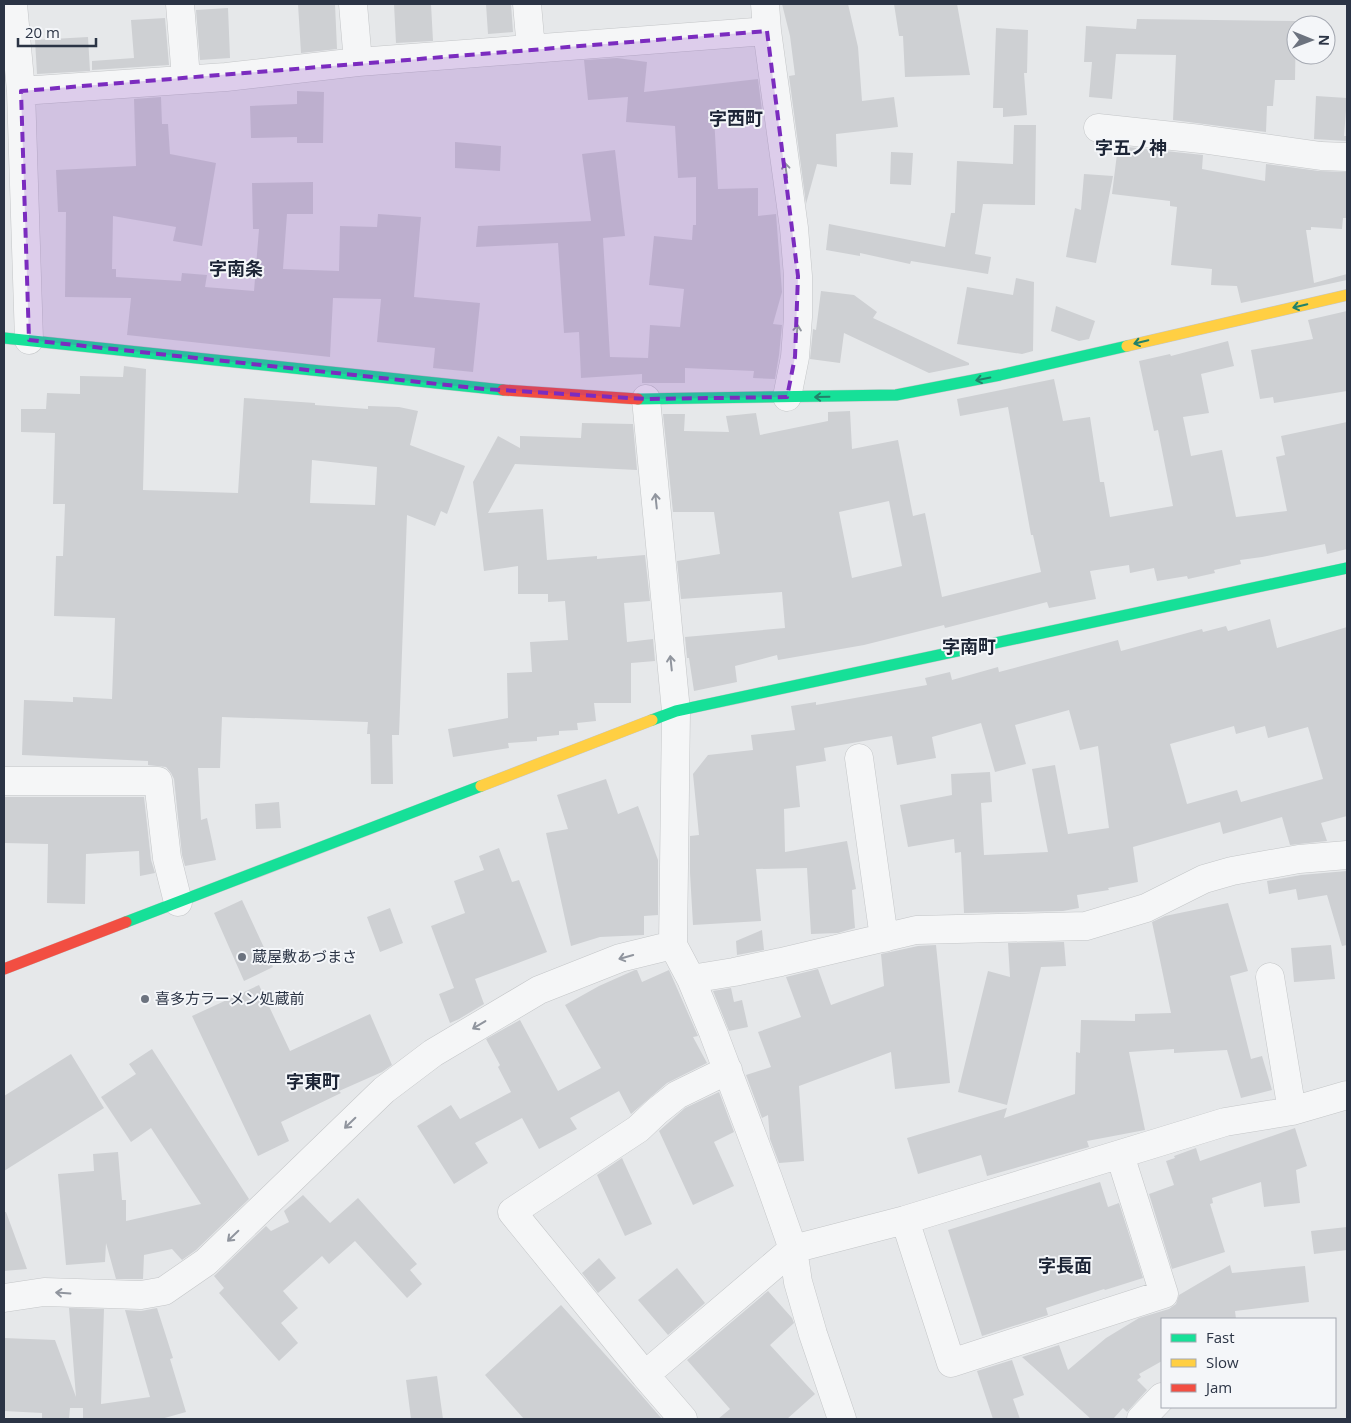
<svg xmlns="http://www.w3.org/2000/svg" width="1351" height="1423" font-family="'Open Sans','Noto Sans JP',sans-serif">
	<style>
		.building { fill: #ced0d3; fill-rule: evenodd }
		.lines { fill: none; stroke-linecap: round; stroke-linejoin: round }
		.street-casing { stroke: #c4c6c8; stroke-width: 29 }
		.fast-casing { stroke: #c4c6c8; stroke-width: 12 }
		.slow-casing { stroke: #c4c6c8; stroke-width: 12 }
		.jam-casing { stroke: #c4c6c8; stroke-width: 12 }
		.street { stroke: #f5f6f7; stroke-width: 28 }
		.fast { stroke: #16e098; stroke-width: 11 }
		.slow { stroke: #ffcf43; stroke-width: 11 }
		.jam { stroke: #f24e42; stroke-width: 11 }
		.oneway { stroke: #90959e }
		.oneway2 { stroke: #22816a }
		.marked { fill: #7b2cbf; fill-opacity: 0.2; stroke: #7b2cbf; stroke-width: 4; stroke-dasharray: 10 6; stroke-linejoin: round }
		.poi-dot { fill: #6c737f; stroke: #f4f6f9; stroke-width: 2 }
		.labels { text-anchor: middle; stroke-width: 4; stroke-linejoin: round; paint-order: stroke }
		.poi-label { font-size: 15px; fill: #2b3445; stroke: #f4f6f9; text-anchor: start }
		.quarter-label { font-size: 18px; font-weight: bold; fill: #1d2536; stroke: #f4f6f9 }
	</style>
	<rect width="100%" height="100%" fill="#e6e8ea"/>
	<!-- building -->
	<path class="building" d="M298,4H335L337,49L301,53Z
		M394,4H431L433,41L396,43Z
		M486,4H511L513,32L488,34Z
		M782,4H848L858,47L862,101L894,97L898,127L836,134L837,167L817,164L806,204L789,76L795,75L790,36Z
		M894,4H957L970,75L905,77L903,36H899Z
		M228,8L230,58L200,60L196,10Z
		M165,18L169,65L92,70V61L134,58L131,20Z
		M1137,19L1296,21L1295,80H1275L1273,106H1267L1266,132L1173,120L1176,55L1116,54L1112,99L1089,97L1092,62H1084L1086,26L1136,29Z
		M996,28L1028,30L1027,73H1024L1027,115L1003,117V108H993Z
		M88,37L90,71L37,74L35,40Z
		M617,58L647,62L644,92L758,79L762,111L714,116L718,189L758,188V216L776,214L782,292L773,324L782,325L779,355L775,379L753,378L754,371L685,368V383H642V374L581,378L579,332L564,333L558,243L476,247L478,226L591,221L582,154L615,150L625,236L603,238L610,357L648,358L650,325L680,327L684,289L649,285L654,236L692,240L693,225H696V177L678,178L675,126L626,122L628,97L588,100L584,60Z
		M297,91L324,92L323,143H297V137L251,138L250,106L297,104Z
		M1316,96L1347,98L1344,136H1347V141L1314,139Z
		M161,97L162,124H168L170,154L216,163L202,246L173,241L176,227L113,216L112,269H116V277L181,281L182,273L207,275L205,287L254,291L259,229H253L252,183L313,182V214H287L283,269L339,271L340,226L377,227L378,214L421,217L414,297L480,303L473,372L433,368L435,348L377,342L381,299L333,298L330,357L127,335L131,298L65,297L66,212H58L56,170L136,166L134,99Z
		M1014,125H1036L1035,205L983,204L975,254L991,257L988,274L911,261L910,264L860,253V256L826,250L829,224L945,247L951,213H955L957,161L1013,164Z
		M455,142L501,146L500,171L455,168Z
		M1118,146L1203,155L1202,169L1265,181L1266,164L1319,171L1347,172V218H1343L1342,229L1311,227V230H1306L1314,283L1347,274V280L1241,303L1237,286L1211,285L1212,269L1171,265L1177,207L1170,206V201L1112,194Z
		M891,152L913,153L911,185L890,184Z
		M1084,174L1113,176L1096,263L1066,257L1075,208L1081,210Z
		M1016,278L1034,282L1033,351L1022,354L957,344L967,287L1013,295Z
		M821,291L854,295L877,312L873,318L969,363V365L929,373L844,333L840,363L810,359L813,329L816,330Z
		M1056,306L1095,321L1089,339L1079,341L1051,331Z
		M1347,311V391L1274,403L1273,397L1260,399L1251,350L1313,339L1308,320Z
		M1228,341L1234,366L1201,374L1209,413L1183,417L1191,456L1222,450L1236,517L1287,511L1276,457L1285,455L1281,436L1347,422V549L1327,554L1325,544L1262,557L1240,560L1241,564L1214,570L1215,573L1188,579L1187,576L1157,581L1154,568L1130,573L1129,565L1090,571L1096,599L1049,608L1047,602L945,628L944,625L864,645L778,660L777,655L735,666L737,682L694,691L689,658H687L685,637L785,628L782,592L681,599L677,561L720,554L714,512H673L663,414H685L684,431L729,432L726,416L756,413L760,435L828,421V412L850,411L852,449L898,440L913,516L925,513L942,597L1041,572L1033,535H1031L1008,407L960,416L957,399L1054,379L1063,421L1090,417L1100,482H1104L1110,517L1173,506L1158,430L1154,431L1139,361L1170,354L1171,356ZM889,501L902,566L852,578L839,512Z
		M124,366L146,369L143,490L238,493L244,398L315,403V405L368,409V406L399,407L418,411L410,445L465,466L447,514L441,511L435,526L407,515L399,735H392L393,784H371L370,734H367L368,722L222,717L220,768H198L201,820L207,818L216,860L185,866L182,855L174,779L171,773L166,767L148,765V761L22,755L24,700L73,702V697L112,699L115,618L54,616L56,556H63L65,504H53L55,433L21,432V409H46L47,393L80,394V376L123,377ZM312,460L377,467L375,505L310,503Z
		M582,423L633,424L637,470L515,464L488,513L543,509L547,560L597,556V559L645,555L650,601L624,603L627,642L653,639L655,661L631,663V703H594L596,721L577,723L578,730L559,731V735L537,737V741L508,743L509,748L453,757L448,729L508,718L507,673L532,672L530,642L568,640L565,601L548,602V594H518V566L484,571L473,482L498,436L520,448V436L581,438Z
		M1270,619L1277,648L1347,627V816L1321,823L1327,841L1290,845L1282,817L1223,834L1220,822L1133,847L1138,882L1108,888L1109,890L1077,895L1079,908L1063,911L964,913L961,852L955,853L954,839L908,847L900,805L952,795L951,774L990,772L992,802L981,803L984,855L1048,852L1032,769L1055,765L1068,834L1109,828L1098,746L1080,750L1069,710L1015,725L1026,764L995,772L981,723L932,737L936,758L897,765L892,736L824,748L826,761L796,766L800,807L784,809L785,852L847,841L856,889L852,890L855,928L838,933L811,934L807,868L756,869L761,921L693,925L690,873V836L699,835L693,774L708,755L753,750L751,735L795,730L791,706L816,702V705L927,685L925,678L950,672L952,680L998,667L999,672L1118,640L1121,651L1202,629L1203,632L1226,626L1228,631ZM1234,726L1236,734L1265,726L1268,738L1308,727L1323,779L1241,802L1237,790L1187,804L1170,744Z
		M606,779L618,814L638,806L658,860V915L644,916V935L600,937L571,946L546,833L568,829L557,795Z
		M4,797H144L151,860L155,873L140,876L139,851L86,854L85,904L47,903L48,844L4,843Z
		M279,802L281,828L256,829L255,804Z
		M499,848L512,882L519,880L547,952L475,979L484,1004L459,1019L450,1023L439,994L454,988L431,926L465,913L454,881L484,870L479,856Z
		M1347,871V945L1342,946L1327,895L1298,900L1296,889L1269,894L1267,881L1301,875Z
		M242,900L273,967L244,981L214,913Z
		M1228,903L1248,971L1230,976L1251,1059L1262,1056L1272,1090L1241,1098L1227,1050L1174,1053V1049L1129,1052L1145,1130L1087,1141L1089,1147L987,1176L981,1155L918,1174L907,1138L1007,1108L1004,1118L1075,1094L1076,1052L1080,1053L1081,1020L1135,1021V1014L1171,1013L1152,922L1165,916Z
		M390,908L403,943L380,952L367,917Z
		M762,930L764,950L737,955L736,941Z
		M1064,942L1066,966L1041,967L1007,1105L958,1092L988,971L1010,977L1008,943Z
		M936,945L950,1083L895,1089L891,1052L799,1086L804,1161L779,1163L770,1139L768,1115L762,1118L746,1075L771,1067L758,1032L801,1017L786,977L818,969L831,1005L884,986L881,954L918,946Z
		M1331,945L1335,979L1294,982L1291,948Z
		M635,970H637L642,982L669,970L698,1036L693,1037L707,1063L667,1083L631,1114L619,1091L570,1118L577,1129L539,1149L522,1118L475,1143L488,1163L454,1184L417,1126L451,1105L460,1119L511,1092L498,1067L500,1065L486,1039L520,1020L558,1091L601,1068L565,1005L599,986Z
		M259,985L290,1051L370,1014L392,1065L382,1072L339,1091L341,1093L281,1122L289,1141L258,1156L192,1016Z
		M731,988L734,1002L742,1000L748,1027L729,1031L713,991Z
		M152,1049L249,1199L196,1250L182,1260L172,1249L144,1255L143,1279H116L106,1243L105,1262L66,1265L58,1174L94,1171L93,1154L118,1152L122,1200H126V1221L201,1204L151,1128L131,1142L101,1097L136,1074L129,1064Z
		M71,1054L104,1108L4,1171V1096Z
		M719,1092L734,1132L714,1142L734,1186L693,1205L659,1131L685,1108Z
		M1295,1128L1307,1166L1296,1170L1300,1203L1264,1207L1261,1182L1212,1198L1213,1203L1210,1204L1225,1252L1172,1269L1149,1194L1174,1185L1166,1161L1175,1158L1174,1156L1196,1148L1200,1161Z
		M622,1158L652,1224L625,1236L597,1175Z
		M1100,1182L1108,1207L1119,1203L1143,1278L1105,1290L1104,1289L1046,1308L1048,1315L982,1336L948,1230Z
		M303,1195L330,1223L358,1198L417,1264L410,1270L422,1284L407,1298L355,1241L329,1264L322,1256L283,1291L298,1308L281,1323L298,1343L279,1361L219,1293L224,1288L214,1276L266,1226L271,1231L289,1222L284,1211Z
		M4,1212H6L27,1269L4,1271Z
		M1347,1227V1250L1314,1254L1311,1231Z
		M599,1258L616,1278L598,1293L582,1273Z
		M1230,1265L1232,1273L1305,1266L1309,1302L1235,1311L1236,1319H1162V1361L1139,1374L1141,1377L1137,1380L1147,1390L1127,1412L1123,1408L1113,1419H1091L1022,1357L1059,1345L1068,1370L1106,1338L1139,1318L1169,1309L1176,1304L1179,1295Z
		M677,1268L705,1303L668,1335L638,1300Z
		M768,1291L792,1318L794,1323L770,1345L815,1394L787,1419H718L730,1409L687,1360Z
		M561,1305L636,1389L662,1419H524L485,1375Z
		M69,1308L104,1309L101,1404L150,1397L125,1310L141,1311L157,1308L173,1358L170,1359L186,1412L161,1419H83V1408H70L69,1419H42V1413L4,1411V1338L55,1340L76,1397Z
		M1012,1360L1024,1395L1013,1399L1020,1419H993L977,1371Z
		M437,1376L443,1419H411L406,1380Z"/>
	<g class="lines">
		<defs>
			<path id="street" d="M13,4L21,91
				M180,4L186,78
				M353,4L358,62
				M527,4L531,49
				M765,4L767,31L794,228L798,276V317L795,357L787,397
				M1098,128L1201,139L1321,156L1347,157
				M29,340L21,91L226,77L358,62L767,31
				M646,399L676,711L673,945L691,979L713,1032L768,1178L793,1249L798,1282L813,1334L842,1419
				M859,758L884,938
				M4,781H158L167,858L178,902
				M1270,977L1292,1111
				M691,979L734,972L781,962L916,930L1086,926L1146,908L1204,879L1232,871L1299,859L1347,855
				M905,1220L951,1363L1164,1294L1120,1155
				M4,1298L44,1292L141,1295L164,1291L206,1262L384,1090L433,1053L539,990L620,958L673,945
				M645,1375L793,1249L905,1220L1225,1122L1292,1111L1347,1095
				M683,1419L645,1375L512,1212L638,1129L657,1111L677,1095L728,1070
				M1141,1419L1162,1397"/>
			<path id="fast" d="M4,338L503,390
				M638,399L896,395L1000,375L1127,346
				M652,720L676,711L1347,568
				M126,922L481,786"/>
			<path id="slow" d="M1127,346L1347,295
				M481,786L652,720"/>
			<path id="jam" d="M503,390L638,399
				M4,969L126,922"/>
		</defs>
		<!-- street casing -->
		<use href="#street" class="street-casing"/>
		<!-- fast casing -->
		<use href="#fast" class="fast-casing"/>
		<!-- slow casing -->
		<use href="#slow" class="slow-casing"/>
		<!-- jam casing -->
		<use href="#jam" class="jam-casing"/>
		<!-- street -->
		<use href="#street" class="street"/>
		<!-- fast -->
		<use href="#fast" class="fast"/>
		<!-- slow -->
		<use href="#slow" class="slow"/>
		<!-- jam -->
		<use href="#jam" class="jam"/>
	</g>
	<!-- one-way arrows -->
	<defs><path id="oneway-shaft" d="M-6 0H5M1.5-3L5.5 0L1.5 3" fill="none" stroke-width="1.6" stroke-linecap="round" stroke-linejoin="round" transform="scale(1.25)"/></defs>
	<g class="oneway">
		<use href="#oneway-shaft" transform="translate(786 170) rotate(-98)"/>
		<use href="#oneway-shaft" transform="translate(797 332) rotate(-85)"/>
		<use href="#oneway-shaft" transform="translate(656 501) rotate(-96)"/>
		<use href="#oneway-shaft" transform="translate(671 663) rotate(-96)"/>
		<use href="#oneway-shaft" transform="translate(626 957) rotate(164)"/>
		<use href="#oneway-shaft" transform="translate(479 1025) rotate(149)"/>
		<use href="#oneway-shaft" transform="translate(350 1123) rotate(136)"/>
		<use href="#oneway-shaft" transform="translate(233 1236) rotate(136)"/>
		<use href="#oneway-shaft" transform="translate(63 1293) rotate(-176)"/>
	</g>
	<g class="oneway2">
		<use href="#oneway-shaft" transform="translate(1300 306) rotate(167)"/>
		<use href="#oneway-shaft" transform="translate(1141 342) rotate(167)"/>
		<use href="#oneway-shaft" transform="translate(983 379) rotate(168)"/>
		<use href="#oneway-shaft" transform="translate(822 397) rotate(179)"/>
	</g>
	<!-- marked area -->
	<path class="marked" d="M767,31L798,276L795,357L787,397L646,399L484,389L29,340L21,91Z"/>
	<!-- markers -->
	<g class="poi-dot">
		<circle cx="242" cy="957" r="5"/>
		<circle cx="145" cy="999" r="5"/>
	</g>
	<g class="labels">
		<!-- poi labels -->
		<g class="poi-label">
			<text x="252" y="962">蔵屋敷あづまさ</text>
			<text x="155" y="1004">喜多方ラーメン処蔵前</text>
		</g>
		<!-- quarter labels -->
		<g class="quarter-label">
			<text x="736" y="125">字西町</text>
			<text x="1131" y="154">字五ノ神</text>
			<text x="236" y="275">字南条</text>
			<text x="969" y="653">字南町</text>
			<text x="313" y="1088">字東町</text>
			<text x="1065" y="1272">字長面</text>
		</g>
	</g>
	<!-- border -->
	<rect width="1351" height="1423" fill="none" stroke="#2b3445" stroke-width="10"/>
	<!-- legend -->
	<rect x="1161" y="1318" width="175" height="90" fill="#f4f6f9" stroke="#a4a8b1"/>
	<rect x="1171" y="1334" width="25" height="8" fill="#16e098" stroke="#a4a8b1"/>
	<text x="1206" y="1343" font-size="15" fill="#2b3445">Fast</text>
	<rect x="1171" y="1359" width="25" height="8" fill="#ffcf43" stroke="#a4a8b1"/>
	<text x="1206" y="1368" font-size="15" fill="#2b3445">Slow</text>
	<rect x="1171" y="1384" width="25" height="8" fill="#f24e42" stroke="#a4a8b1"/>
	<text x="1206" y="1393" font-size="15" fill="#2b3445">Jam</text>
	<!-- north arrow -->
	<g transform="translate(1311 40) rotate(91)"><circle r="24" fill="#f4f6f9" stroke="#a4a8b1"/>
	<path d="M0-4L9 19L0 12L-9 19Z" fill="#6c737f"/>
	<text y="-8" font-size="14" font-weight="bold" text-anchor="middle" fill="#2b3445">N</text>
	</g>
	<!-- scale -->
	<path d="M18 38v8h78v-8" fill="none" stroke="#2b3445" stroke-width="2.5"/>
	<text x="25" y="38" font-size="15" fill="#2b3445" stroke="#f4f6f9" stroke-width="4" paint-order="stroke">20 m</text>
</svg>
